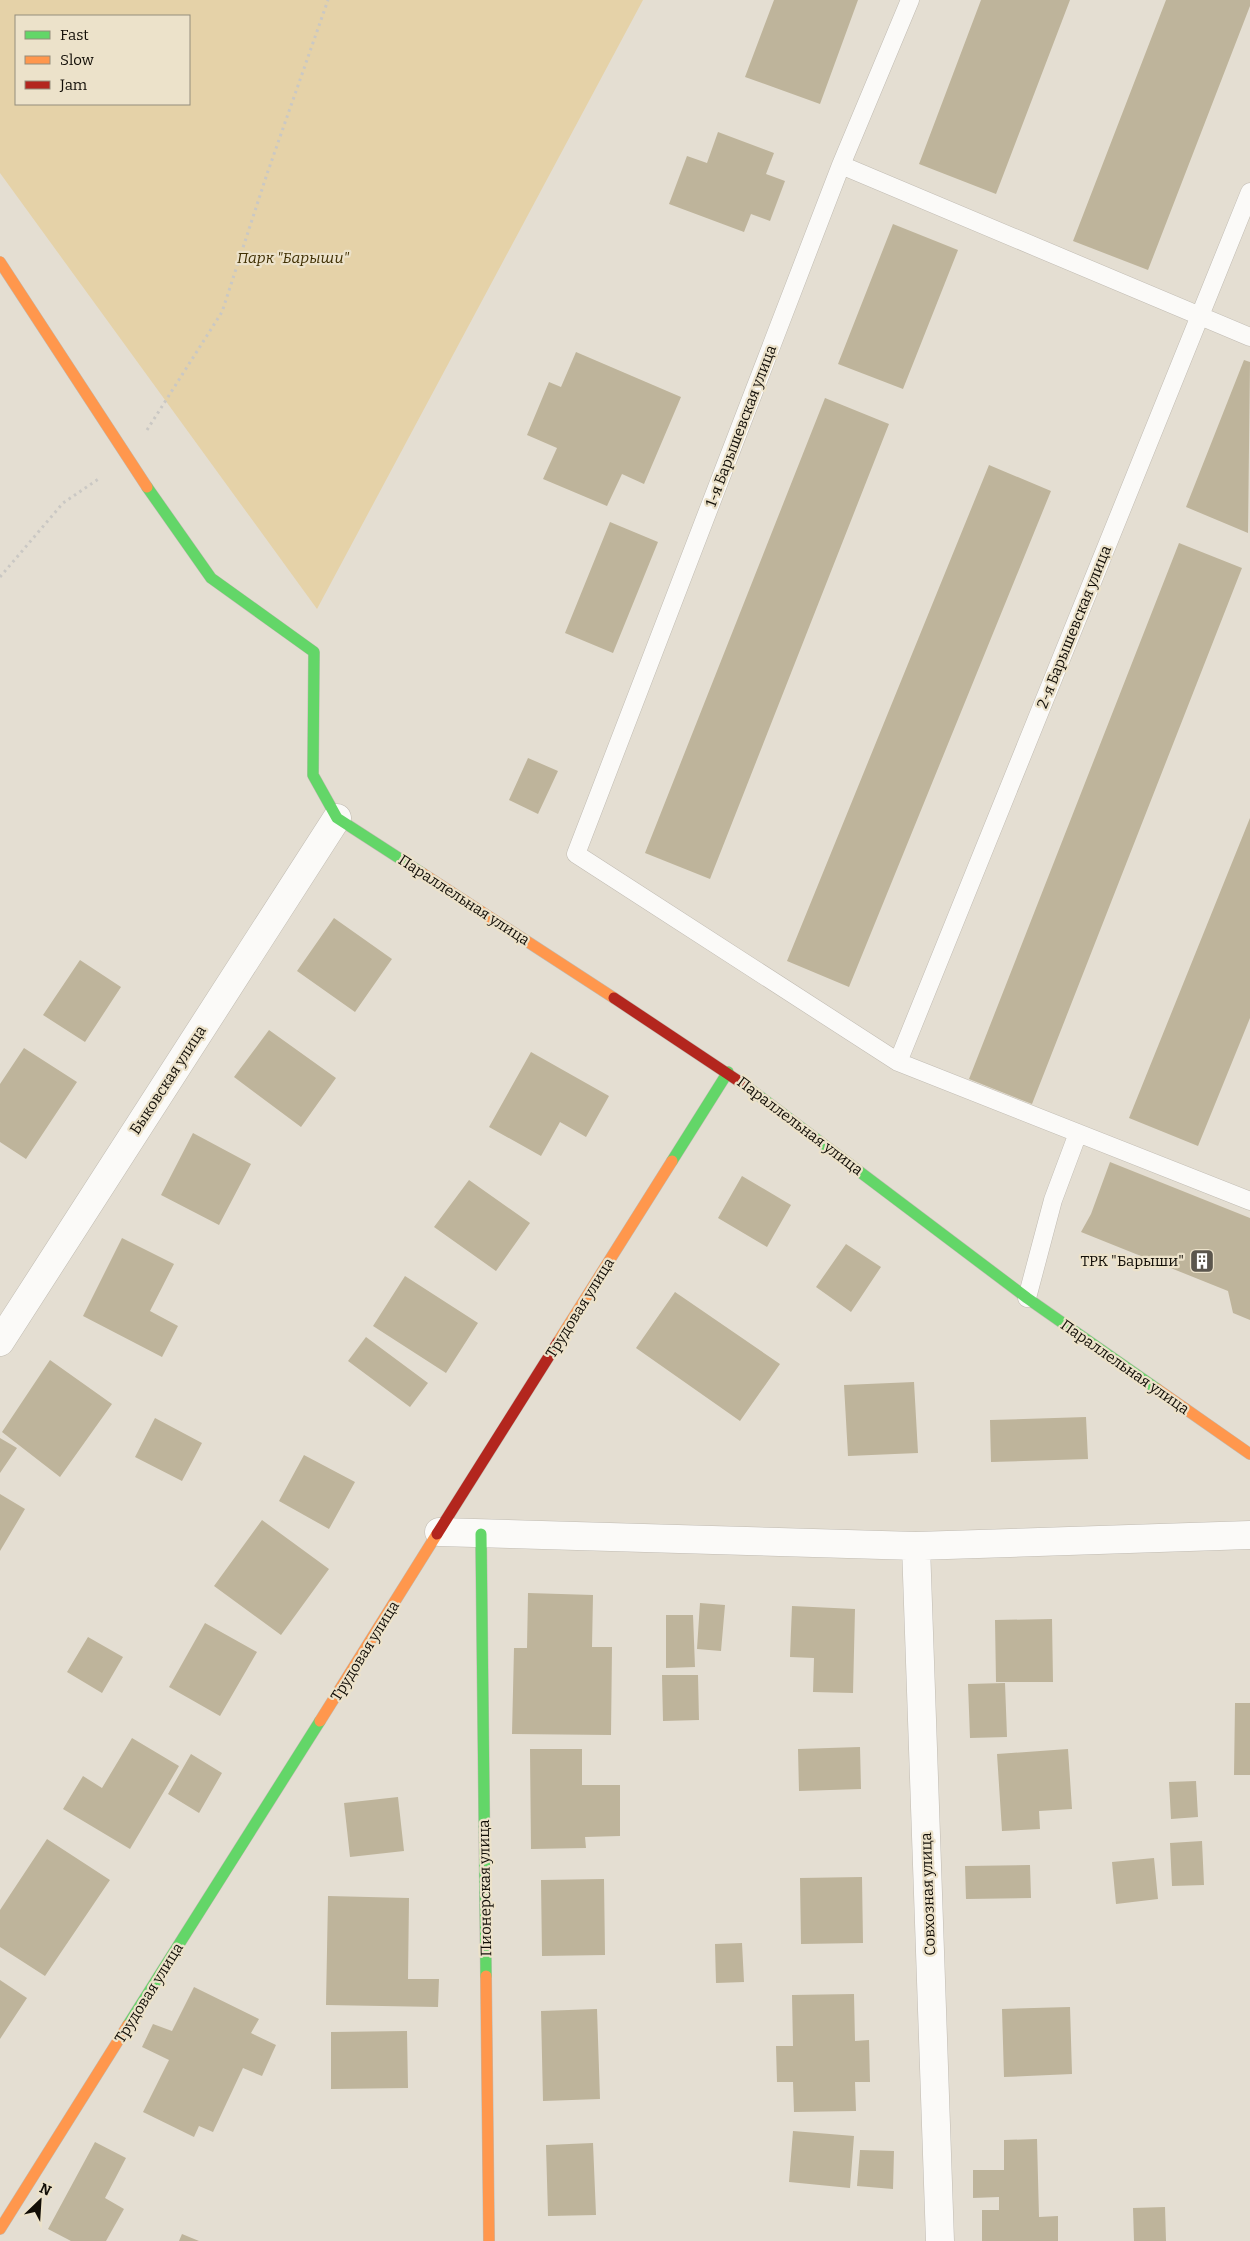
<svg xmlns="http://www.w3.org/2000/svg" width="1250" height="2241" font-family="Bitter,serif">
	<style>
		.green { fill: #e5d2a8; fill-rule: evenodd }
		.building { fill: #beb49b }
		.lines { fill: none; stroke-linecap: round; stroke-linejoin: round }
		.lane-casing { stroke: #c0bbb2; stroke-width: 19 }
		.street-casing { stroke: #c0bbb2; stroke-width: 29 }
		.fast-casing { stroke: #c0bbb2; stroke-width: 12 }
		.slow-casing { stroke: #c0bbb2; stroke-width: 12 }
		.jam-casing { stroke: #c0bbb2; stroke-width: 12 }
		.path { stroke: #cac8c4; stroke-width: 3; stroke-dasharray: 2.5 4; stroke-linecap: butt }
		.lane { stroke: #fbfaf8; stroke-width: 18 }
		.street { stroke: #fbfaf8; stroke-width: 28 }
		.fast { stroke: #63d668; stroke-width: 11 }
		.slow { stroke: #ff974d; stroke-width: 11 }
		.jam { stroke: #b3261e; stroke-width: 11 }
		.labels { text-anchor: middle; stroke-width: 4.5; stroke-linejoin: round; paint-order: stroke }
		.park-label { font-size: 15px; font-style: italic; fill: #3f2f02; stroke: #ece2ca }
		.street-label { font-size: 15px; fill: #110d06; stroke: #ece2ca }
		.poi-label { font-size: 15px; fill: #110d06; stroke: #ece2ca; text-anchor: end }
	</style>
	<rect width="100%" height="100%" fill="#e4ded2"/>
	<!-- green -->
	<path class="green" d="M0,0H643L317,609L0,173ZM16,16H189V104H16Z"/>
	<!-- building -->
	<path class="building" d="M774,0H858L820,104L745,77Z
		M981,0H1070L996,194L919,164Z
		M1166,0H1250V6L1148,270L1073,241Z
		M718,132L774,153L766,174L785,181L770,221L751,214L744,232L669,204L687,156L707,163Z
		M893,224L958,250L903,389L838,364Z
		M576,352L681,397L644,484L622,474L607,506L543,479L557,448L527,435L549,382L561,387Z
		M1244,360L1250,362L1248,533L1186,507Z
		M825,398L889,424L710,879L645,853Z
		M989,465L1051,491L849,987L787,961Z
		M610,522L658,542L613,653L565,633Z
		M1179,543L1242,568L1032,1104L969,1079Z
		M528,758L558,771L538,814L509,800Z
		M1250,818V1018L1198,1146L1129,1118Z
		M334,918L392,959L355,1012L297,971Z
		M80,960L121,987L85,1042L43,1015Z
		M269,1030L336,1078L301,1127L234,1077Z
		M24,1048L77,1082L26,1159L0,1142V1084Z
		M531,1052L609,1096L586,1137L560,1122L541,1156L489,1127Z
		M193,1133L251,1164L219,1225L161,1195Z
		M1110,1162L1250,1218V1320L1233,1313L1228,1291L1081,1232L1091,1214Z
		M742,1176L791,1205L767,1247L718,1218Z
		M469,1180L530,1223L496,1271L434,1227Z
		M122,1238L174,1264L150,1311L178,1326L162,1357L83,1316Z
		M846,1244L881,1267L851,1312L816,1287Z
		M405,1276L478,1323L446,1373L373,1326Z
		M675,1292L780,1364L740,1421L636,1348Z
		M366,1337L428,1383L410,1407L348,1361Z
		M50,1360L112,1404L60,1477L2,1432Z
		M914,1382L918,1453L848,1456L844,1385Z
		M1086,1417L1088,1459L991,1462L990,1420Z
		M155,1418L202,1443L182,1481L135,1457Z
		M0,1438L17,1448L0,1473Z
		M304,1455L355,1482L329,1529L279,1501Z
		M0,1494L25,1509L0,1551Z
		M262,1520L329,1569L281,1635L214,1586Z
		M528,1593L593,1595L592,1647H612L611,1735L512,1734L514,1648H527Z
		M700,1603L725,1605L721,1651L697,1649Z
		M792,1606L855,1609L853,1693L813,1692L814,1658L790,1657Z
		M666,1615H693L695,1667L666,1668Z
		M1052,1619L1053,1682H996L995,1620Z
		M205,1623L257,1652L220,1716L169,1687Z
		M88,1637L123,1657L102,1693L67,1672Z
		M662,1675H698L699,1720L663,1721Z
		M1005,1683L1007,1737L970,1738L968,1684Z
		M1235,1703H1250V1775H1234Z
		M132,1738L179,1766L130,1849L63,1809L83,1776L102,1788Z
		M860,1747L861,1789L799,1791L798,1749Z
		M530,1749H582V1785H620V1836L585,1837L586,1848L531,1849Z
		M1068,1749L1072,1809L1039,1811L1040,1829L1002,1831L997,1754Z
		M191,1754L222,1773L199,1813L168,1794Z
		M1196,1781L1198,1817L1171,1819L1169,1782Z
		M398,1797L404,1851L350,1857L344,1803Z
		M47,1839L110,1880L45,1976L0,1947V1910Z
		M1202,1841L1204,1885L1172,1886L1170,1843Z
		M1154,1858L1158,1899L1116,1904L1112,1862Z
		M1030,1865L1031,1898L966,1899L965,1866Z
		M862,1877L863,1943L801,1944L800,1878Z
		M604,1879L605,1955L542,1956L541,1880Z
		M328,1896L409,1898L408,1979H439L438,2007L326,2005Z
		M742,1943L744,1982L716,1983L715,1944Z
		M0,1980L27,1998L0,2039Z
		M194,1987L259,2019L251,2033L276,2045L262,2076L243,2068L213,2132L199,2126L194,2137L143,2112L169,2060L142,2047L153,2024L172,2031Z
		M854,1994L855,2041L869,2040L870,2082H855L856,2111L794,2112L793,2082H777L776,2046H793L792,1995Z
		M1070,2007L1072,2074L1004,2077L1002,2009Z
		M597,2009L600,2099L543,2101L541,2011Z
		M407,2031L408,2088L331,2089V2032Z
		M793,2131L854,2136L850,2188L789,2182Z
		M1037,2139L1039,2217L1058,2216V2241H982V2210H999V2197L973,2198V2170H1004V2140Z
		M95,2142L126,2158L105,2198L124,2209L106,2241H71L48,2229Z
		M593,2143L596,2215L548,2216L546,2145Z
		M860,2150L894,2151L893,2189L857,2186Z
		M1165,2207L1166,2241H1134L1133,2208Z
		M182,2234L199,2241H179Z"/>
	<g class="lines">
		<defs>
			<path id="lane" d="M910,0L841,165L576,854L898,1062L1250,1201
				M841,165L1250,337
				M898,1062L1250,192
				M1027,1298L1053,1200L1078,1133"/>
			<path id="street" d="M0,1342L337,818
				M439,1532L916,1546L1250,1535
				M916,1546L940,2241"/>
			<path id="fast" d="M147,487L211,578L314,652L313,775L337,818L422,873
				M746,1086L1027,1298L1157,1389
				M672,1161L728,1072
				M481,1534L486,1976
				M128,2025L320,1721"/>
			<path id="slow" d="M0,262L147,487
				M422,873L614,998
				M558,1342L672,1161
				M1157,1389L1250,1454
				M320,1721L437,1534
				M486,1976L489,2241
				M0,2229L128,2025"/>
			<path id="jam" d="M614,998L746,1086
				M437,1534L558,1342"/>
		</defs>
		<!-- lane casing -->
		<use href="#lane" class="lane-casing"/>
		<!-- street casing -->
		<use href="#street" class="street-casing"/>
		<!-- fast casing -->
		<use href="#fast" class="fast-casing"/>
		<!-- slow casing -->
		<use href="#slow" class="slow-casing"/>
		<!-- jam casing -->
		<use href="#jam" class="jam-casing"/>
		<!-- path -->
		<path class="path" d="M147,430L222,312L267,174L328,0
			M0,577L63,503L100,478"/>
		<!-- lane -->
		<use href="#lane" class="lane"/>
		<!-- street -->
		<use href="#street" class="street"/>
		<!-- fast -->
		<use href="#fast" class="fast"/>
		<!-- slow -->
		<use href="#slow" class="slow"/>
		<!-- jam -->
		<use href="#jam" class="jam"/>
	</g>
	<!-- icons -->
	<defs>
		<symbol id="building-square" viewBox="-11 -11 22 22"><rect x="-9" y="-9" width="18" height="18" rx="4" fill="#5b564d" stroke="#ece2ca"/><path d="M-4-6H4V6H1V3H-1V6H-4ZM-2.5-4.3h1.7v1.8h-1.7ZM.8-4.3h1.7v1.8H.8ZM-2.5-1h1.7V.8h-1.7ZM.8-1h1.7V.8H.8Z" fill="#fff"/></symbol>
	</defs>
	<g fill-rule="evenodd">
		<use href="#building-square" x="1188" y="1247" width="28" height="28"/>
	</g>
	<g class="labels">
		<!-- park labels -->
		<g class="park-label">
			<text x="293" y="263">Парк "Барыши"</text>
		</g>
		<!-- street labels -->
		<g class="street-label">
			<text transform="translate(741 426) rotate(-69)" y="5">1-я Барышевская улица</text>
			<text transform="translate(1074 627) rotate(-68)" y="5">2-я Барышевская улица</text>
			<text transform="translate(464 900) rotate(33)" y="5">Параллельная улица</text>
			<text transform="translate(168 1080) rotate(-57)" y="5">Быковская улица</text>
			<text transform="translate(800 1126) rotate(37)" y="5">Параллельная улица</text>
			<text transform="translate(580 1308) rotate(-58)" y="5">Трудовая улица</text>
			<text transform="translate(1125 1367) rotate(35)" y="5">Параллельная улица</text>
			<text transform="translate(365 1651) rotate(-58)" y="5">Трудовая улица</text>
			<text transform="translate(485 1888) rotate(-91)" y="5">Пионерская улица</text>
			<text transform="translate(928 1894) rotate(-92)" y="5">Совхозная улица</text>
			<text transform="translate(149 1993) rotate(-58)" y="5">Трудовая улица</text>
		</g>
		<!-- poi labels -->
		<g class="poi-label">
			<text x="1184" y="1266">ТРК "Барыши"</text>
		</g>
	</g>
	<!-- legend -->
	<rect x="15" y="15" width="175" height="90" fill="#ece2ca" stroke="#948d7c"/>
	<rect x="25" y="31" width="25" height="8" fill="#63d668" stroke="#948d7c"/>
	<text x="60" y="40" font-size="15" fill="#110d06">Fast</text>
	<rect x="25" y="56" width="25" height="8" fill="#ff974d" stroke="#948d7c"/>
	<text x="60" y="65" font-size="15" fill="#110d06">Slow</text>
	<rect x="25" y="81" width="25" height="8" fill="#b3261e" stroke="#948d7c"/>
	<text x="60" y="90" font-size="15" fill="#110d06">Jam</text>
	<!-- north arrow -->
	<g transform="translate(40 2201) rotate(25)" stroke="#ece2ca" stroke-width="4" paint-order="stroke">
	<path d="M0-4L9 19L0 12L-9 19Z" fill="#110d06"/>
	<text y="-8" font-size="14" font-weight="bold" text-anchor="middle" fill="#110d06">N</text>
	</g>
</svg>
